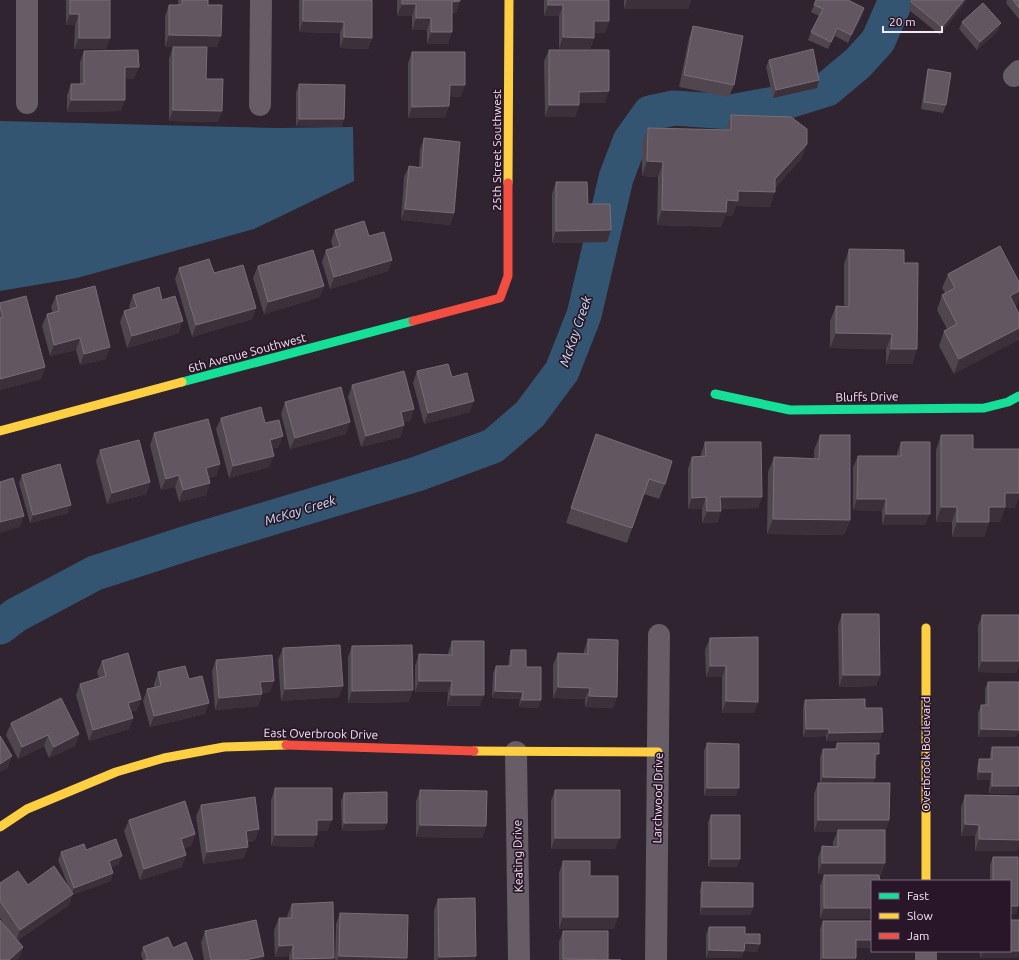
<svg xmlns="http://www.w3.org/2000/svg" width="1019" height="960" font-family="Ubuntu,sans-serif">
	<style>
		.water { fill: #345571 }
		.lines { fill: none; stroke-linecap: round; stroke-linejoin: round }
		.river { stroke: #345571; stroke-width: 35 }
		.street { stroke: #665d66; stroke-width: 22 }
		.fast { stroke: #16e098; stroke-width: 9 }
		.slow { stroke: #ffcf43; stroke-width: 9 }
		.jam { stroke: #f24e42; stroke-width: 9 }
		.wall { fill: #50464e }
		.shaded-wall { fill: #3c313a }
		.building { fill: #625760; stroke: #796e77 }
		.labels { text-anchor: middle; stroke-width: 3.5; stroke-linejoin: round; paint-order: stroke }
		.street-label { font-size: 12px; fill: #f5e7f4; stroke: #291629 }
		.water-label { font-size: 13px; font-style: italic; fill: #cbe4f8; stroke: #291629 }
	</style>
	<rect width="100%" height="100%" fill="#2f242f"/>
	<!-- water -->
	<path class="water" d="M0,121L276,128L353,127L354,181L254,229L77,278L0,291Z"/>
	<g class="lines">
		<!-- river -->
		<path class="river" d="M0,627L16,615L95,573L194,541L417,474L493,446L530,414L562,371L584,315L616,178L630,141L650,113L674,108L731,112L785,102L827,89L858,63L878,41L896,0"/>
		<!-- street -->
		<path class="street" d="M1014,76L1019,71
			M27,103V0
			M260,105L261,0
			M516,752L519,960
			M926,951V960
			M656,960L659,635"/>
		<!-- fast -->
		<path class="fast" d="M182,382L413,321
			M715,394L790,410L984,408L1008,402L1019,396"/>
		<!-- slow -->
		<path class="slow" d="M508,183L509,0
			M0,431L182,382
			M926,628V881
			M474,751L658,752
			M0,827L27,809L116,772L164,758L224,747L286,745"/>
		<!-- jam -->
		<path class="jam" d="M413,321L500,298L508,276V183
			M286,745L474,751"/>
	</g>
	<!-- wall -->
	<path class="wall" d="M66,0H110V38L106,49H74L75,25H66Z
		M178,0H208V5L221,36L217,47H165V16L169,5H178Z
		M299,0H372V38L368,49L340,48V33L299,32Z
		M397,0H460L456,13H452L448,44H427V30H412V16H397Z
		M544,0H609V21L605,33H594V38L590,49H559V16H544Z
		M624,0H691L688,9H624Z
		M912,0H967L940,35L908,9L911,2Z
		M1007,0H1019V18H1018L1006,3Z
		M814,5L864,8L862,16L848,43L835,36L828,49L808,40L811,32L819,16L811,12Z
		M962,22L998,31L977,50L959,29Z
		M693,26L734,85L729,97L679,87L689,38Z
		M173,47L206,79L222,111L218,122L169,121V59Z
		M549,50L605,103H579V105L575,117H545L544,61Z
		M84,51L134,79L125,78L121,111L67,112V95L71,84H80V62Z
		M412,52L461,97L450,96L445,118H408V63Z
		M769,60L819,80L817,88L773,98L766,67Z
		M928,69L946,105L943,113L921,109L926,77Z
		M299,84L342,127L296,126V92Z
		M731,115L807,144L801,159L775,188L770,207L736,206L732,216H725L721,227L657,225L658,177L642,176V143L648,128L726,130Z
		M424,138L454,213L450,225L401,220L404,177L409,166L419,167L420,150Z
		M556,182L588,204L607,242L552,243V194Z
		M335,230L369,236L392,260L388,271L330,289L322,262L326,250L333,248L331,241Z
		M849,249L904,263L917,349L912,364H886V349L830,348V321L836,306H844V264Z
		M258,266L320,297L264,314L253,278Z
		M179,268L214,273L256,308L252,319L192,337L175,279Z
		M948,274L1017,305L1015,306L954,374L939,346L944,331L947,329L937,310L942,295L945,293L942,288Z
		M133,295L162,300L179,333L127,348L120,322L124,311L130,309L129,306Z
		M56,296L106,359L80,365L76,350L50,356L42,326L47,314L53,313L51,307Z
		M0,303L45,367L41,379L0,390Z
		M417,371L452,377L470,412L424,424L413,383Z
		M352,385L414,409L410,421L404,422V425L400,437L361,447L348,397Z
		M285,402L346,434L290,449L281,414Z
		M221,418L265,423L279,447L272,449L269,467L229,478L216,429Z
		M154,433L220,464L216,476L209,478L210,483L206,495L179,502L175,487L161,490L150,445Z
		M596,434L665,484L659,499L644,494L627,543L566,523Z
		M820,435L850,520L844,535L767,534L768,472L774,457L814,458V450Z
		M941,435L973,449L1015,508H1005L1000,522H989L984,537H952V522H936V450Z
		M705,442L762,497L758,508L721,509V511L717,523H702V509H688V468L692,457L701,456V454Z
		M901,442L925,525H882V511L853,510V467L858,456H897V453Z
		M100,450L150,482L146,494L107,504L96,461Z
		M22,475L68,513L30,523L19,483Z
		M842,614L880,675L876,686L839,687L838,626Z
		M982,615H1019V666L1016,673L978,672V626Z
		M710,638L758,702L754,713H722V677H706L705,650Z
		M588,639L617,697L613,708L585,707V699L553,698V665L558,653L584,654V651Z
		M452,641L484,695L480,706H447L448,692H415V666L419,654L448,655V653Z
		M352,646L409,702L348,703V657Z
		M283,648L339,697L281,701L278,660Z
		M511,650L526,667L541,700L538,708L519,707L520,699L492,698L493,673L496,666H508L509,657Z
		M216,660L270,692L262,693V694L258,706L215,710L212,671Z
		M102,661L141,699L137,710L131,712L133,718L129,729L89,741L76,695L80,684L99,678L97,672Z
		M158,672L189,679L205,714L150,727L143,701L147,689L154,687V684Z
		M988,682H1019V730L1016,737H978V713L981,705H985V689Z
		M805,700L865,708L880,740L826,741V736L803,737V708Z
		M11,723L79,734L75,746L49,758L44,746L18,759L6,735Z
		M707,743L736,796H704V751Z
		M837,743L876,762H875L873,783L889,820L885,832V863L881,875H879L872,919H820V886L824,875H877L818,874V858L822,846L833,847V842L837,832H814V794L818,783H820V757L823,749H835Z
		M992,747L1016,794H989L990,780H977V767L979,759H990V754Z
		M275,788L332,820L327,831H317L313,847L271,846V800Z
		M420,790L486,826L482,838L416,837V801Z
		M555,790L615,849H551V801Z
		M344,793L387,823L384,830L342,831L341,801Z
		M965,795L1017,851H975V836H961V807Z
		M201,805L259,829L255,840L247,842L244,858L203,864L196,816Z
		M711,815L737,867H708V822Z
		M129,820L195,834L191,846L184,848L182,867L140,880L124,831Z
		M86,850L119,864L111,867V881L72,895L69,905L18,940L23,947L19,958L8,930L0,918V883L28,885L69,888L58,860L61,852Z
		M993,857H1018V906L1016,914H1010V881H990V865Z
		M563,861L590,876L614,929H559V873Z
		M702,882L753,907L750,915H700V890Z
		M438,899L475,960H434V910Z
		M292,904L334,958L333,960H289V956L275,957L274,930L279,918H288L287,916Z
		M340,913L407,958V960H335L336,924Z
		M1019,920V954L1017,958H980V951H1010Z
		M823,921L870,948H856V958L855,960H820V929Z
		M709,927L745,934L757,952L744,951L741,958H706V935Z
		M205,931L263,960H204L201,943Z
		M563,931L608,960H621H559V942Z
		M143,947L173,948L193,960H143L141,955Z"/>
	<!-- shaded-wall -->
	<path class="shaded-wall" d="M627,0H691L688,9H624Z
		M964,0H967L940,35L942,27Z
		M460,1L456,13H448L452,2Z
		M402,4H416L412,16H397Z
		M548,5H563L559,16H544Z
		M864,8L862,16L848,43L851,35Z
		M70,14H79L75,25H66Z
		M416,18H431L427,30H412Z
		M303,21L344,22L340,33L299,32Z
		M594,21H609L605,33H590Z
		M1001,23L998,31L977,50L980,42Z
		M837,28L835,36L828,49Z
		M431,32H452L448,44H427Z
		M169,35L221,36L217,47H165Z
		M344,37L372,38L368,49L340,48Z
		M563,37L594,38L590,49H559Z
		M79,38H110L106,49H74Z
		M125,67H139L134,79L121,78Z
		M819,80L817,88L773,98L776,90Z
		M450,85H465L461,97L446,96Z
		M609,91L605,103H575L579,92Z
		M71,100H125L121,111L67,112Z
		M549,105H579L575,117H545Z
		M449,106L445,118H408L412,107Z
		M173,110L222,111L218,122L169,121Z
		M299,119H344L342,127L296,126Z
		M807,144L801,159L771,192H775L770,207L736,206L732,216H725L721,227L657,225L662,210L727,200L738,191L775,179Z
		M647,161L663,162L658,177L642,176Z
		M405,209L454,213L450,225L401,220Z
		M611,230L607,242L552,243L556,231Z
		M392,260L388,271L330,289L334,277Z
		M324,286L320,297L264,314L268,302Z
		M1019,291V300L1017,305L1004,311L1010,296Z
		M256,308L252,319L192,337L196,325Z
		M183,321L179,333L127,348L132,336Z
		M1019,328V340L954,374L959,359Z
		M836,333L892,334L886,349L830,348Z
		M80,338L76,350L50,356L54,345Z
		M110,347L106,359L80,365L84,354Z
		M891,349H917L912,364H886Z
		M45,367L41,379L0,390V379Z
		M474,401L470,412L424,424L428,413Z
		M414,409L410,421L397,424L401,412Z
		M350,422L346,434L290,449L295,438Z
		M404,425L400,437L361,447L366,436Z
		M283,436L279,447L265,451L270,440Z
		M274,456L269,467L229,478L233,466Z
		M220,464L216,476L202,479L206,468Z
		M179,475L175,487L161,490L166,479Z
		M150,482L146,494L107,504L112,493Z
		M210,483L206,495L179,502L183,490Z
		M1005,493H1019V498L1015,508H1005L1000,522H989L984,537H952L957,522L989,507Z
		M706,497L702,509H688L692,498Z
		M720,497H762L758,508L716,509Z
		M857,499H886L882,511L853,510Z
		M71,505L68,513L30,523L33,515Z
		M941,507H957L952,522H936Z
		M707,511H721L717,523H702Z
		M886,514H930L925,525H882Z
		M24,516L20,527L0,533V522Z
		M773,519L850,520L844,535L767,534Z
		M982,661H1019V666L1016,673L978,672Z
		M710,666H726L722,677H706Z
		M843,675H880L876,686L839,687Z
		M274,681L270,692L256,693L260,682Z
		M419,681H452L448,692H415Z
		M343,686L339,697L281,701L285,689Z
		M558,687L590,688L585,699L553,698Z
		M413,690L409,702L348,703L352,691Z
		M495,691L523,692L520,699L492,698Z
		M262,694L258,706L215,710L219,698Z
		M451,695H484L480,706H447Z
		M589,696L617,697L613,708L585,707Z
		M141,699L137,710L124,714L128,703Z
		M522,700H541L538,708L519,707Z
		M726,701L758,702L754,713H722Z
		M209,703L205,714L150,727L154,716Z
		M133,718L129,729L89,741L93,730Z
		M806,729H829L826,736L803,737Z
		M981,729L1019,730L1016,737H978Z
		M883,732L880,740L826,741L829,733Z
		M79,734L75,746L49,758L54,747Z
		M48,735L44,746L18,759L22,747Z
		M875,754H879L876,762H872Z
		M12,756L8,768L0,772V764Z
		M979,772H992L990,780H977Z
		M823,777L875,778L872,785H820Z
		M992,786H1019L1016,794H989Z
		M707,788H739L736,796H704Z
		M317,820H332L327,831H313Z
		M818,820H889L885,832H838V830L837,832H814Z
		M344,823H387L384,830L342,831Z
		M965,824L979,825L975,836H961Z
		M420,825L486,826L482,838L416,837Z
		M259,829L255,840L242,842L246,831Z
		M195,834L191,846L177,850L181,839Z
		M275,835H317L313,847L271,846Z
		M555,838H620L615,849H551Z
		M979,839L1019,840V846L1017,851H975Z
		M248,847L244,858L203,864L207,852Z
		M186,855L182,867L140,880L144,869Z
		M122,856L119,864L106,869L109,861Z
		M711,859H740L737,867H708Z
		M822,863H885L881,875L818,874Z
		M113,873L111,881L72,895L69,905L16,941L20,930L72,894L74,888Z
		M1010,906H1018L1016,914H1010Z
		M702,907H753L750,915H700Z
		M824,908H872V919H820Z
		M563,917H618L614,929H559Z
		M856,940H872V941L870,948H853Z
		M745,943L760,944L757,952L744,951L741,958H706L709,950Z
		M293,945L289,956L275,957L279,946Z
		M23,947L19,958L17,960H9Z
		M983,951H1019V954L1017,958H980Z
		M264,956L263,960H245Z
		M339,956L407,958V960H337Z
		M476,956L475,960H437L439,957Z
		M334,958L333,960H293V959Z
		M823,958H856L855,960H822Z"/>
	<!-- building -->
	<path class="building" d="M70,0H110V38H79V14H70Z
		M182,0H208V5H222L221,36L169,35V5H182Z
		M303,0H372V38L344,37V22L303,21Z
		M402,0H460V1L452,2V32H431V18H416V4H402Z
		M548,0H609V21H594V38L563,37V5H548Z
		M816,0H848L864,8L851,35L837,28L831,42L811,32L823,9L814,5Z
		M912,0H964L942,27L911,2Z
		M1013,0H1019V8Z
		M983,3L1001,23L980,42L962,22Z
		M693,26L743,36L734,85L684,75Z
		M173,47H207L206,79H223L222,111L173,110Z
		M813,49L819,80L776,90L769,60Z
		M138,50L139,67H125V100H71V84H84V51Z
		M549,50H609V91L579,92V105H549Z
		M412,52H465V85H450L449,106L412,107Z
		M928,69L951,73L946,105L924,102Z
		M299,84L345,85L344,119H299Z
		M731,115L791,117L807,129V144L775,179V192L738,191V201L727,200L726,212L662,210L663,162L647,161L648,128L731,130Z
		M424,138L460,142L454,213L405,209L409,166L422,168Z
		M556,182H587L588,204H610L611,230L556,231Z
		M364,221L369,236L384,232L392,260L334,277L326,250L340,246L335,230Z
		M1000,246L1019,282V291L1010,296L1019,314V328L959,359L944,331L957,324L942,295L955,288L948,274Z
		M849,249L904,250V263H918L917,349H891L892,334L836,333V306L849,307Z
		M313,250L324,286L268,302L258,266Z
		M209,259L214,273L243,265L256,308L196,325L179,268Z
		M95,286L110,347L84,354L80,338L54,345L47,314L59,311L56,296Z
		M159,287L162,300L175,296L183,321L132,336L124,311L137,307L133,295Z
		M26,296L45,367L0,379V318L3,317L0,307V303Z
		M448,364L452,377L467,373L474,401L428,413L417,371Z
		M404,371L414,409L401,412L404,425L366,436L352,385Z
		M341,387L350,422L295,438L285,402Z
		M261,407L265,423L279,420L283,436L270,440L274,456L233,466L221,418Z
		M208,419L220,464L206,468L210,483L183,490L179,475L166,479L154,433Z
		M596,434L672,461L665,484L649,479L632,528L571,508Z
		M820,435H850V520L773,519L774,457L819,459Z
		M941,435H973V449H1019V493H1005V507H989V522H957V507H941Z
		M139,440L150,482L112,493L100,450Z
		M705,442H761L762,497H720L721,511H707L706,497L692,498V457L706,456Z
		M901,442H930V514H886V499H857L858,456H901Z
		M60,464L71,505L33,515L22,475Z
		M13,478L24,516L0,522V482Z
		M842,614H879L880,675H843Z
		M982,615H1019V661H982Z
		M758,637V702L726,701V666H710V638Z
		M588,639L618,640L617,697L589,696L590,688L558,687V653L588,654Z
		M452,641H484V695H451L452,681H419V654L452,655Z
		M340,645L343,686L285,689L283,648Z
		M412,645L413,690L352,691V646Z
		M511,650H526V667H541V700H522L523,692L495,691L496,666H511Z
		M128,653L141,699L128,703L133,718L93,730L80,684L106,676L102,661Z
		M272,655L274,681L260,682L262,694L219,698L216,660Z
		M185,666L189,679L202,676L209,703L154,716L147,689L161,686L158,672Z
		M988,682H1019V730L981,729V705H988Z
		M61,698L79,734L54,747L48,735L22,747L11,723Z
		M865,699V708H882L883,732L829,733V729H806L805,700Z
		M0,736L12,756L0,764Z
		M707,743L739,744V788H707Z
		M837,743H879V754H875V778L823,777V749H837Z
		M992,747H1019V786H992V772H979V759H992Z
		M818,783H890L889,820H818Z
		M275,788H332V820H317V835H275Z
		M420,790L487,791L486,826L420,825Z
		M555,790H620V838H555Z
		M387,792V823H344V793Z
		M965,795L1019,796V840L979,839V825L965,824Z
		M255,797L259,829L246,831L248,847L207,852L201,805Z
		M185,801L195,834L181,839L186,855L144,869L129,820Z
		M711,815H740V859H711Z
		M838,830H885V863H822V846L838,847Z
		M116,839L122,856L109,861L113,873L74,888L61,852L84,844L86,850Z
		M993,857H1018V906H1010V881H993Z
		M563,861H590V876H618V917H563Z
		M54,866L73,894L20,930L0,901V883L18,871L28,885Z
		M824,875H879L880,881H872V908H824Z
		M702,882L753,883V907H702Z
		M475,898L476,956L439,957L438,899Z
		M333,902L334,958L293,959V945L279,946V918H292V904Z
		M340,913L408,915L407,958L339,956Z
		M0,920L23,947L9,960H0Z
		M256,920L264,956L245,960H211L205,931Z
		M1010,920H1019V951H1010Z
		M823,921H872V940H856V958H823Z
		M709,927H745V934H760V944L745,943L744,951L709,950Z
		M563,931H608V960H621L563,959Z
		M168,937L173,948L186,942L193,960H145L148,959L143,947Z"/>
	<g class="labels">
		<!-- street labels -->
		<g class="street-label">
			<text transform="translate(497 150) rotate(-90)" y="4">25th Street Southwest</text>
			<text transform="translate(247 353) rotate(-15)" y="4">6th Avenue Southwest</text>
			<text transform="translate(867 397) rotate(-1)" y="4">Bluffs Drive</text>
			<text transform="translate(321 734) rotate(1)" y="4">East Overbrook Drive</text>
			<text transform="translate(926 754) rotate(-90)" y="4">Overbrook Boulevard</text>
			<text transform="translate(658 798) rotate(-89)" y="4">Larchwood Drive</text>
			<text transform="translate(518 856) rotate(-91)" y="4">Keating Drive</text>
		</g>
		<!-- water labels -->
		<g class="water-label">
			<text transform="translate(575 331) rotate(-71)" y="5">McKay Creek</text>
			<text transform="translate(300 510) rotate(-17)" y="5">McKay Creek</text>
		</g>
	</g>
	<!-- legend -->
	<rect x="871" y="880" width="140" height="72" fill="#291629" stroke="#7b6a7a"/>
	<rect x="879" y="893" width="20" height="6" fill="#16e098" stroke="#7b6a7a"/>
	<text x="907" y="900" font-size="12" fill="#f5e7f4">Fast</text>
	<rect x="879" y="913" width="20" height="6" fill="#ffcf43" stroke="#7b6a7a"/>
	<text x="907" y="920" font-size="12" fill="#f5e7f4">Slow</text>
	<rect x="879" y="933" width="20" height="6" fill="#f24e42" stroke="#7b6a7a"/>
	<text x="907" y="940" font-size="12" fill="#f5e7f4">Jam</text>
	<!-- scale -->
	<path d="M883 26v6h59v-6" fill="none" stroke="#f5e7f4" stroke-width="2"/>
	<text x="889" y="26" font-size="12" fill="#f5e7f4" stroke="#291629" stroke-width="3" paint-order="stroke">20 m</text>
</svg>
